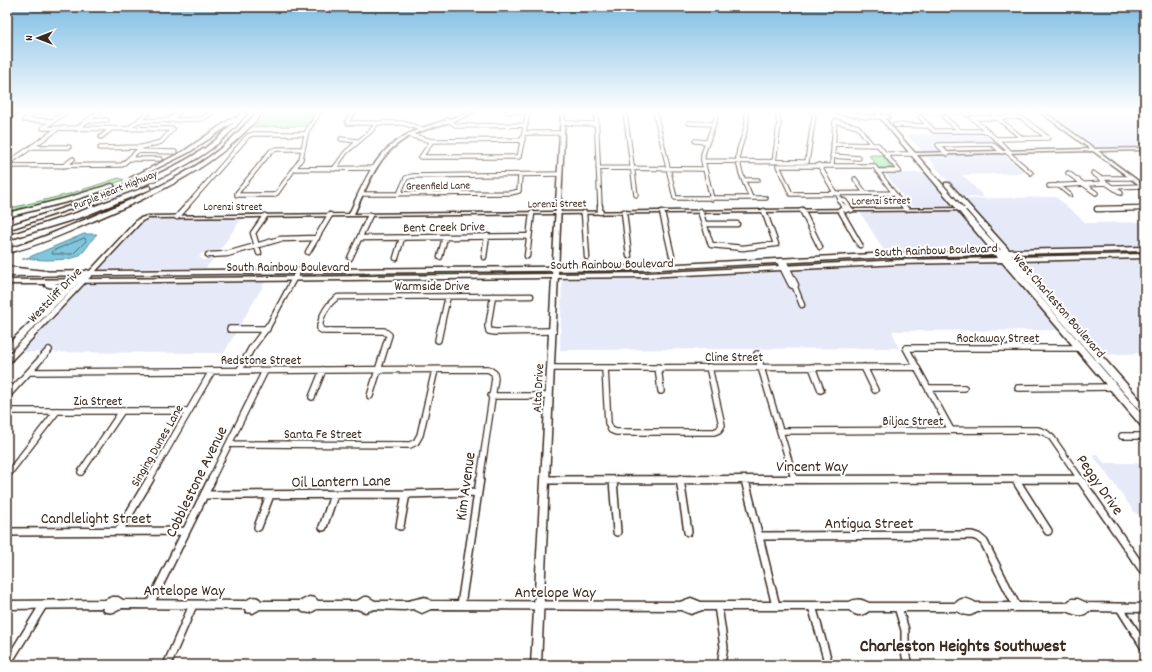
<svg xmlns="http://www.w3.org/2000/svg" width="1152" height="672" font-family="Dekko,sans-serif">
	<style>
		.built { fill: #e6e9f8 }
		.green { fill: #aeefb7; stroke: #748c6a }
		.water { fill: #7ec7de; stroke: #638891 }
		.lines { fill: none; stroke-linecap: round; stroke-linejoin: round }
		.shore { stroke: #56696b; stroke-width: 1 }
		.stream { stroke: #638891; stroke-width: 1.5 }
		.minor-far3-casing { stroke: #3b2a1e; stroke-width: 5.5 }
		.minor-far2-casing { stroke: #3b2a1e; stroke-width: 7 }
		.minor-far1-casing { stroke: #3b2a1e; stroke-width: 8 }
		.minor-casing { stroke: #3b2a1e; stroke-width: 10 }
		.tertiary-casing { stroke: #3b2a1e; stroke-width: 3 }
		.secondary-casing { stroke: #3b2a1e; stroke-width: 3 }
		.primary-casing { stroke: #3b2a1e; stroke-width: 3 }
		.motorway-casing { stroke: #3b2a1e; stroke-width: 3 }
		.minor-far3 { stroke: #fff; stroke-width: 3.5 }
		.minor-far2 { stroke: #fff; stroke-width: 4.5 }
		.minor-far1 { stroke: #fff; stroke-width: 5.5 }
		.minor { stroke: #fff; stroke-width: 7 }
		.tertiary { fill: #fff; fill-rule: evenodd }
		.secondary { fill: #fff; fill-rule: evenodd }
		.primary { fill: #fff; fill-rule: evenodd }
		.motorway { fill: #fff; fill-rule: evenodd }
		.labels { text-anchor: middle; stroke-width: 4; stroke-linejoin: round; paint-order: stroke }
		.far-street-label { font-size: 11px; fill: #3b2a1e; stroke: #fff }
		.street-label { font-size: 13px; fill: #3b2a1e; stroke: #fff }
		.near-street-label { font-size: 16px; fill: #3b2a1e; stroke: #fff }
		.near-quarter-label { font-size: 18px; font-weight: bold; fill: #3b2a1e; stroke: #fff }
	</style>
	<rect width="100%" height="100%" fill="#fff"/>
	<filter id="ink" filterUnits="userSpaceOnUse"><feTurbulence type="fractalNoise" baseFrequency=".025" numOctaves="2"/><feDisplacementMap in="SourceGraphic" scale="8" xChannelSelector="R" yChannelSelector="G"/><feConvolveMatrix kernelMatrix="1 2 1 2 8 2 1 2 1" color-interpolation-filters="sRGB"/></filter>
	<g filter="url(#ink)">
		<!-- built -->
		<path class="built" d="M886,112H961L965,116L892,117Z
			M1046,112H1145V147L1095,148Z
			M985,133L994,142L934,143L942,152H923L907,135Z
			M1003,154L1023,171L1024,173L961,175L966,178L984,197H962L927,157Z
			M885,173H926L953,206H910Z
			M1056,197L1086,223L1145,222V246L1011,249L1007,247L964,199Z
			M960,211L991,249L885,252L860,212Z
			M242,218L220,250L207,251L201,254L199,257L203,260L213,259L206,268L98,269L145,219Z
			M1145,259V353L1101,355L1020,262Z
			M1002,262L1060,330L892,331L899,348L560,350L562,280L675,277L871,267Z
			M265,282L224,353L19,352L85,283Z
			M1092,454H1097L1104,463H1145V514H1136Z"/>
		<!-- green -->
		<path class="green" d="M269,112H313L311,115H314L306,126L254,127Z
			M869,155H882L892,168H878Z
			M119,178L124,180L67,199L7,213V209L69,194Z
			M476,272L455,275L303,276L358,275L381,273L546,272Z"/>
		<!-- water -->
		<path class="water" d="M84,234H97C90,241 88,248 80,255C73,261 37,261 27,258Z"/>
		<g class="lines">
			<!-- shore -->
			<path class="shore" d="M85,238L86,241L73,254H52L53,251Z"/>
			<!-- stream -->
			<path class="stream" d="M23,259L28,258"/>
			<defs>
				<path id="minor-far3" d="M354,112L347,121L348,123H402L422,129
					M508,112H528
					M596,112L600,207
					M625,112L636,195
					M655,112L675,198H766
					M746,112C750,128 740,140 738,155C737,169 746,185 751,198
					M836,112L867,117H888
					M964,112L968,115
					M990,112L1022,138
					M991,113H1016L1015,112
					M920,117L934,131H987
					M944,117L960,131
					M1021,117L1048,138L996,139L972,118Z
					M7,118L17,112
					M24,120L51,121
					M24,120L36,112
					M448,120L457,126L526,125
					M87,121L107,120
					M138,121L202,119L213,112
					M168,121L179,112
					M563,123L596,124
					M689,123L713,124
					M895,125L928,126
					M43,128L173,129
					M43,128L66,112
					M76,129L99,112
					M128,129L149,112
					M525,133H562
					M409,135L432,141L523,140
					M101,137L111,129
					M341,139L357,141
					M996,139L1010,152
					M432,141L421,157H519L528,112
					M695,141L706,142
					M833,144L878,145L899,171H877
					M32,147H69
					M100,148L142,147
					M277,149H303L301,159L277,193L274,195H237V193L271,151Z
					M303,149L307,131L320,112
					M137,151L175,152
					M1007,152L1031,173
					M886,154H914
					M947,154L938,145L992,144L1002,152
					M832,156L859,158
					M130,159H160
					M703,161L807,162L814,115L812,112
					M774,162L779,124L777,112
					M7,164L56,130
					M819,165L835,193
					M832,165L835,121L858,127L872,145
					M7,166L122,165L142,147L161,142L173,129
					M64,166L73,159
					M598,168L704,169
					M293,169L374,168
					M334,169L346,152L371,131L377,123
					M1068,173L1096,193
					M1093,173L1100,178
					M855,179L865,193
					M745,180H758
					M1106,183L1121,193
					M1058,185L1070,195
					M1049,186L1106,183L1100,178H1131
					M1113,187L1143,186
					M837,193L840,199L839,201L844,207
					M894,193L791,194L778,166H874L904,207
					M361,194L511,193L519,191L520,175
					M399,194L406,178L412,176L560,174
					M712,199L703,161V154L716,118V112
					M840,199L845,201L849,207
					M186,207L248,136L253,134H306"/>
				<path id="minor-far2" d="M600,206V212
					M843,206L846,210
					M848,206L851,210
					M904,206L906,209
					M1097,209L1145,208
					M802,210L820,247
					M840,210L860,245
					M700,211L711,245L743,248L776,244L764,211
					M624,212L629,256
					M662,212L672,256
					M584,213L587,257
					M177,217L187,206
					M704,224H737
					M360,238L529,236
					M308,252L330,215
					M259,253L253,233L265,216
					M208,255L227,254L280,239L317,238
					M527,256L532,213
					M440,257L445,237
					M484,257L487,236
					M350,258L370,215
					M396,258L402,238
					M779,261L791,285L795,287L802,305
					M784,261L796,285L795,287
					M268,327L298,271
					M320,327C320,316 329,302 338,297L531,296
					M441,327L448,296
					M488,327L493,296"/>
				<path id="minor-far1" d="M320,326V329L324,331H384L389,335L370,396
					M488,326L489,331L495,332L553,331
					M230,329H267
					M438,340L441,326
					M757,354L794,478
					M658,367L661,391
					M812,367L821,390
					M864,367L875,390
					M551,368L916,367
					M605,368L608,423L611,430L616,432H714L719,430L722,425L709,367
					M239,371L251,349L268,326
					M30,372L488,369L494,373L495,378L480,480
					M928,388H964
					M1018,388L1114,387
					M7,396L49,350
					M491,396H549
					M312,397L323,370
					M7,411H189
					M951,430L906,348H1081
					M780,431L1038,430L1046,433L1052,438L1081,480
					M1122,436H1145
					M229,444L410,445L416,442L420,435L435,370
					M81,472L122,411
					M9,473L57,411
					M1015,478L1016,480
					M149,480L212,371
					M211,480L265,371
					M808,480L1080,479"/>
				<path id="minor" d="M680,479L688,532
					M1015,479L1048,531
					M1080,479L1145,573
					M545,480L1080,479
					M613,480L617,532
					M745,480L776,606
					M204,495L406,494L478,492
					M400,526L406,494
					M258,527L270,495
					M323,527L334,495
					M119,531L150,479
					M7,532L186,531
					M759,536L972,535L978,537L984,542L1017,607
					M150,604L212,479
					M461,605L480,479
					M718,606L724,647L722,658
					M812,606L829,665
					M898,607L905,630V652L908,665
					M1120,608L1145,648
					M7,664L44,604
					M167,665L193,605"/>
				<path id="tertiary" d="M470,112H474C460,121 441,124 425,130C381,144 372,176 354,214L969,208L971,209L969,210L148,218L142,221L94,273H90L89,272L138,219L147,216L349,214C367,176 376,147 417,130C434,123 453,119 470,112Z
					M1040,112H1044L1095,149L1145,148V150L1098,151L1145,186V189L1093,151L914,155L912,154L914,153L1090,149Z
					M112,597H118L123,600L246,601C251,597 257,595 261,601H301L309,597L315,598L318,601H357L364,597H368L375,601H408L425,597L431,601L680,602L691,598L701,602H849C857,598 861,599 869,603H956C962,596 969,599 976,603H1066L1072,599H1078L1087,603L1145,604V612L1089,611C1082,618 1075,615 1067,611H977C971,618 964,615 957,611H869C861,617 856,616 849,610H702L691,614L681,610L431,609L422,613L413,609L404,610L375,609L365,612L357,609H317L310,613L303,612L300,609H260L253,613L246,612L245,609L122,608C116,612 111,614 104,611L103,608L7,609V601L105,600Z"/>
				<path id="secondary" d="M561,112H565L541,665H531Z
					M87,270L89,271L92,270L95,272L10,362L7,363V356L82,279L10,351H7V345L73,280Z"/>
				<path id="primary" d="M875,112H879L1000,250H1001L945,185V183H949L1009,250L1145,247V251L1012,254L1015,257L1145,254V258L1018,261L1145,405V414L1142,413L1009,261L1145,418V428L1142,427L1002,262L901,264L647,277L54,283L59,284L63,289L51,310H48L44,308L55,289L53,288L45,286V284H7V280L647,273L901,260L998,258L996,255L892,257L641,270L7,276V272L641,266L892,253L992,251Z"/>
				<path id="motorway" d="M242,112H248C217,152 185,167 140,187L138,188L135,186L142,182L83,205L7,230V226L79,203L141,178H145V180C178,165 210,150 234,122L188,153L135,179L130,178L184,151L232,118H236Z
					M257,112H263C219,167 156,194 93,221C65,234 37,246 7,253V249C36,241 62,229 89,218C135,198 182,179 221,148C234,137 246,124 257,112Z
					M112,184L114,185V187L71,201L7,217V213L67,198Z
					M149,186L151,187V189L82,217L7,240V236L76,213Z
					M7,267L46,271L50,273C43,279 17,273 7,271Z"/>
			</defs>
			<!-- minor-far3 casing -->
			<use href="#minor-far3" class="minor-far3-casing"/>
			<!-- minor-far2 casing -->
			<use href="#minor-far2" class="minor-far2-casing"/>
			<!-- minor-far1 casing -->
			<use href="#minor-far1" class="minor-far1-casing"/>
			<!-- minor casing -->
			<use href="#minor" class="minor-casing"/>
			<!-- tertiary casing -->
			<use href="#tertiary" class="tertiary-casing"/>
			<!-- secondary casing -->
			<use href="#secondary" class="secondary-casing"/>
			<!-- primary casing -->
			<use href="#primary" class="primary-casing"/>
			<!-- motorway casing -->
			<use href="#motorway" class="motorway-casing"/>
			<!-- minor-far3 -->
			<use href="#minor-far3" class="minor-far3"/>
			<!-- minor-far2 -->
			<use href="#minor-far2" class="minor-far2"/>
			<!-- minor-far1 -->
			<use href="#minor-far1" class="minor-far1"/>
			<!-- minor -->
			<use href="#minor" class="minor"/>
			<!-- tertiary -->
			<use href="#tertiary" class="tertiary"/>
			<!-- secondary -->
			<use href="#secondary" class="secondary"/>
			<!-- primary -->
			<use href="#primary" class="primary"/>
			<!-- motorway -->
			<use href="#motorway" class="motorway"/>
		</g>
	</g>
	<!-- sky -->
	<linearGradient id="sky" x2="0" y2="1"><stop stop-color="#7dbce4"/><stop offset="0.54" stop-color="#fff"/><stop offset="1" stop-color="#fff" stop-opacity="0"/></linearGradient>
	<rect width="1152" height="206" fill="url(#sky)"/>
	<g class="labels">
		<!-- far-street labels -->
		<g class="far-street-label">
			<text transform="translate(438 185) rotate(-1)" y="4">Greenfield Lane</text>
			<text transform="translate(115 189) rotate(-22)" y="4">Purple Heart Highway</text>
			<text transform="translate(881 200) rotate(-1)" y="4">Lorenzi Street</text>
			<text transform="translate(557 203) rotate(-1)" y="4">Lorenzi Street</text>
			<text x="233" y="210">Lorenzi Street</text>
		</g>
		<!-- street labels -->
		<g class="street-label">
			<text transform="translate(444 226) rotate(-1)" y="5">Bent Creek Drive</text>
			<text transform="translate(936 249) rotate(-2)" y="5">South Rainbow Boulevard</text>
			<text transform="translate(612 263) rotate(-1)" y="5">South Rainbow Boulevard</text>
			<text x="288" y="271">South Rainbow Boulevard</text>
			<text x="432" y="290">Warmside Drive</text>
			<text transform="translate(54 294) rotate(-46)" y="5">Westcliff Drive</text>
			<text transform="translate(1060 305) rotate(49)" y="5">West Charleston Boulevard</text>
			<text x="998" y="342">Rockaway Street</text>
			<text x="734" y="361">Cline Street</text>
			<text x="261" y="364">Redstone Street</text>
			<text transform="translate(537 388) rotate(-87)" y="5">Alta Drive</text>
			<text x="98" y="405">Zia Street</text>
			<text x="913" y="425">Biljac Street</text>
			<text x="323" y="438">Santa Fe Street</text>
			<text transform="translate(156 445) rotate(-60)" y="5">Singing Dunes Lane</text>
		</g>
		<!-- near-street labels -->
		<g class="near-street-label">
			<text x="812" y="471">Vincent Way</text>
			<text transform="translate(341 480) rotate(-1)" y="6">Oil Lantern Lane</text>
			<text transform="translate(195 481) rotate(-64)" y="6">Cobblestone Avenue</text>
			<text transform="translate(1101 484) rotate(55)" y="6">Peggy Drive</text>
			<text transform="translate(464 486) rotate(-82)" y="6">Kim Avenue</text>
			<text x="96" y="523">Candlelight Street</text>
			<text x="869" y="528">Antigua Street</text>
			<text x="184" y="595">Antelope Way</text>
			<text x="555" y="597">Antelope Way</text>
		</g>
		<!-- near-quarter labels -->
		<g class="near-quarter-label">
			<text x="963" y="651">Charleston Heights Southwest</text>
		</g>
	</g>
	<!-- margin -->
	<rect width="1152" height="672" fill="none" stroke="#fff" stroke-width="24"/>
	<rect x="12" y="12" width="1128" height="648" fill="none" stroke="#3b2a1e" stroke-width="1.5" filter="url(#ink)"/>
	<!-- north arrow -->
	<g transform="translate(38 38) rotate(270)" stroke="#ffffff" stroke-width="3" paint-order="stroke">
	<path d="M0-3L7 15L0 10L-7 15Z" fill="#3b2a1e"/>
	<text y="-6" font-size="11" font-weight="bold" text-anchor="middle" fill="#3b2a1e">N</text>
	</g>
</svg>
